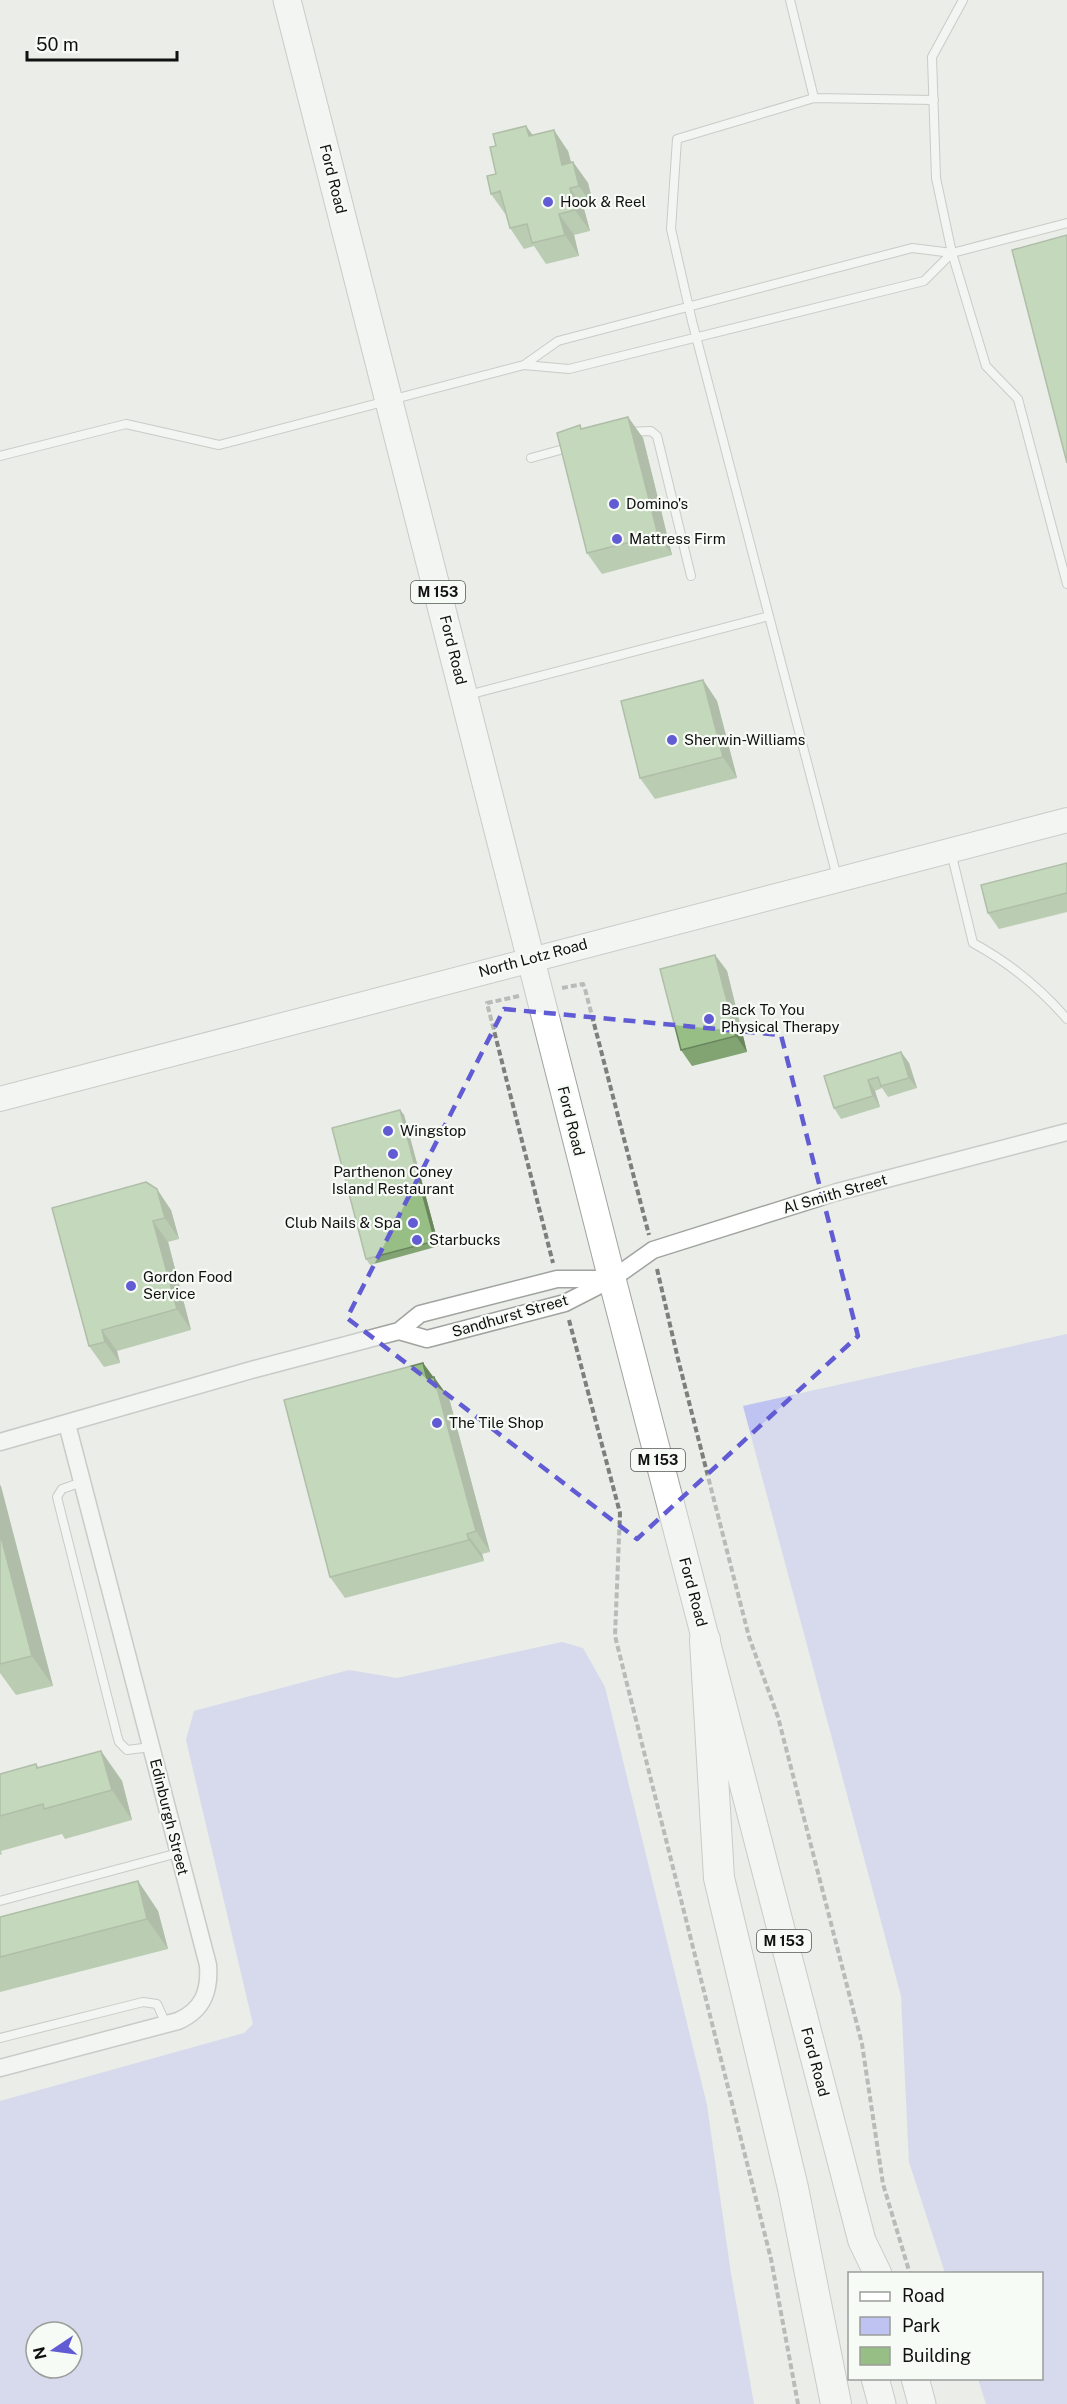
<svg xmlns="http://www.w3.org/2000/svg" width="1067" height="2404" font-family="'Public Sans',sans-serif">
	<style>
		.green { fill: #bfc3f1; fill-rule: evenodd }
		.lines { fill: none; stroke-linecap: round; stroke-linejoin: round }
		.lane-casing { stroke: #a0a39f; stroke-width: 10 }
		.street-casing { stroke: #a0a39f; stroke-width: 19 }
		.secondary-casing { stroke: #a0a39f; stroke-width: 26 }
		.primary-casing { stroke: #a0a39f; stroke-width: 29 }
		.highway-casing { stroke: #a0a39f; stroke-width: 32 }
		.path { stroke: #7d7f7c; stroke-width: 4; stroke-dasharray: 6 3; stroke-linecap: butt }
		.lane { stroke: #fff; stroke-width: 8 }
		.street { stroke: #fff; stroke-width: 16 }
		.secondary { stroke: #fff; stroke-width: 24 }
		.primary { stroke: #fff; stroke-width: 27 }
		.highway { stroke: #fff; stroke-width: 30 }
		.wall { fill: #82a472 }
		.shaded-wall { fill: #6a865d }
		.building { fill: #97bf85; stroke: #6a865d; stroke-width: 1.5 }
		.marked { fill: none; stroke: #615bd4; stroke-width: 4.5; stroke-dasharray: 12 8; stroke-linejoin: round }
		.poi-dot { fill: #615bd4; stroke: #f7fbf6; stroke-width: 2 }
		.labels { text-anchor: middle; stroke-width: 4.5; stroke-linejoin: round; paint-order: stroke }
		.shield { fill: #f7fbf6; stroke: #555755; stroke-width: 1.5 }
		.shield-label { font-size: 14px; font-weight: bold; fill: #101110 }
		.street-label { font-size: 15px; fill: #101110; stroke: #f7fbf6 }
		.poi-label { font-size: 15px; fill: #101110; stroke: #f7fbf6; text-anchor: start }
	</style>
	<rect width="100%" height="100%" fill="#eaede8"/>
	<!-- green -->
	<path class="green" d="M1067,1334V2404H986L978,2379L1042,2378V2274L945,2273L909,2162L901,1996L743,1406Z
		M562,1642L583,1648L605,1687L707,2105L731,2274L754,2404H0V2101L244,2033L253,2024L186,1740L194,1711L349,1670L397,1678ZM36,2332H72V2368H36Z"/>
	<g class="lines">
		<defs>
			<path id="lane" d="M790,0L814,98L934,100
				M963,0L932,57L936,178L952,253L986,366L1018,399L1067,584
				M814,98L677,139L671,229L692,321L837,877
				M952,253L1067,223
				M627,432L651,431L657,436L691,576
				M0,456L126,424L219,445L524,365L569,369L924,281L952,253L912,248L558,341L524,365
				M531,458L571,447
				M468,695L769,616
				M951,852L973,943C1010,963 1040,988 1067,1019
				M82,1482L62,1489L57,1497L117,1735L119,1742L127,1750L151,1747
				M0,1901L178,1853
				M0,2038L143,2002L157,2004L166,2024"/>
			<path id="street" d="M612,1279L653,1250L837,1192L1067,1132
				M0,1442L255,1369L399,1331L420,1314L557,1279H612L565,1303L427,1339L399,1331
				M0,2068L178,2021C203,2010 210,1991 208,1965L67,1424"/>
			<path id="secondary" d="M0,1099L1067,820"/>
			<path id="primary" d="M287,0L612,1279L862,2241L878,2274
				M875,2378L882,2404
				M915,2378L922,2404"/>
			<path id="highway" d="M705,1640L719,1878L793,2188L836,2404"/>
		</defs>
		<!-- lane casing -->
		<use href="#lane" class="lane-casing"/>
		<!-- street casing -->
		<use href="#street" class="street-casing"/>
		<!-- secondary casing -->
		<use href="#secondary" class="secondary-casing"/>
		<!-- primary casing -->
		<use href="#primary" class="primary-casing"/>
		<!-- highway casing -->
		<use href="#highway" class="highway-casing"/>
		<!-- path -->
		<path class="path" d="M562,988L583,984L585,989L649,1235
			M519,996L487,1003L553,1263
			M657,1269L678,1359L749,1637L778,1717L862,2044L883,2184L910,2274
			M569,1320L620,1513L615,1636L771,2259L798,2404"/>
		<!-- lane -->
		<use href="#lane" class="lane"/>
		<!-- street -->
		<use href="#street" class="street"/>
		<!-- secondary -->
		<use href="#secondary" class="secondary"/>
		<!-- primary -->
		<use href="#primary" class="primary"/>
		<!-- highway -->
		<use href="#highway" class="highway"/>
	</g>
	<!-- wall -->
	<path class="wall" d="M533,135L568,151L571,162H573L588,183L594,207L584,209L590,231L574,235L579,256L546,264L534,246L524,249L510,228L506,215L491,194L496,174Z
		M628,417L643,438L672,555L602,574L587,553L583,429Z
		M703,680L717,701L737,778L655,799L640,778Z
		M1067,863V912L999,929L988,913Z
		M715,955L727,971L747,1052L692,1066L681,1050Z
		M901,1052L909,1063L917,1088L888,1097L882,1088L875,1091L880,1107L841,1119L834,1108Z
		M400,1110L404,1115L439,1246L370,1265L366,1259Z
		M52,1208L171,1210L179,1239L168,1242L191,1330L117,1351L120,1363L104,1367L89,1346Z
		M423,1363L449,1398L490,1552L482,1554L484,1561L345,1598L330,1577Z
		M0,1485L53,1686L16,1695L0,1673Z
		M101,1751L122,1781L132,1820L65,1839L62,1834L1,1851L2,1854L0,1855V1774L36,1764L39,1768Z
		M138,1881L158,1911L168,1949L0,1992V1917Z"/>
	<!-- shaded-wall -->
	<path class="shaded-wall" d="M526,126L541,146L529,136Z
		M554,130L568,151L577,186L562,165Z
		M573,162L588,183L594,207L579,186Z
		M570,188L584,209L590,231L575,210Z
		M559,214L574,235L579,256L565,235Z
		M628,417L643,438L672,555L658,535Z
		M703,680L717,701L737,778L723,757Z
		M715,955L727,971L747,1052L736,1036Z
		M901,1052L909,1063L917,1088L909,1078Z
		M868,1080L875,1091L880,1107L873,1096Z
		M400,1110L404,1115L439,1246L435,1241Z
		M157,1189L171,1210L179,1239L165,1218Z
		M153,1221L168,1242L191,1330L177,1309Z
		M102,1330L117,1351L120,1363L105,1342Z
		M423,1363L436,1381L434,1377L449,1398L490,1552L476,1531Z
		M0,1485L1,1486L53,1686L32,1656L0,1533Z
		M467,1534L482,1554L484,1561L469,1540Z
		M101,1751L122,1781L132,1820L112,1790Z
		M138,1881L158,1911L168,1949L147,1919Z"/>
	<!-- building -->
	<path class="building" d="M526,126L529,136L554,130L562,165L573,162L579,186L570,188L575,210L559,214L565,235L532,243L527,224L510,228L500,191L491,194L487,176L496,174L490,147L496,146L493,134Z
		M1067,235V463L1012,250Z
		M628,417L658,535L587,553L557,433L580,425L581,429Z
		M703,680L723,757L640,778L621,701Z
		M1067,863V893L988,913L981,885Z
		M715,955L736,1036L681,1050L660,969Z
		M901,1052L909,1078L881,1086L878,1077L868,1080L873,1096L834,1108L824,1076Z
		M400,1110L435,1241L366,1259L332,1128Z
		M146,1182L157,1189L165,1218L153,1221L177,1309L102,1330L105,1342L89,1346L52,1208Z
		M423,1363L427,1379L434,1377L476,1531L467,1534L469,1540L330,1577L284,1400Z
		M0,1533L32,1656L0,1664Z
		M101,1751L112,1790L44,1809L43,1804L0,1816V1774L36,1764L37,1768Z
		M138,1881L147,1919L0,1957V1917Z"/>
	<!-- marked area -->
	<path d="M0 0H1067V2404H0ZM504,1009L781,1035L858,1336L637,1539L347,1318Z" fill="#eaede8" fill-opacity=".55" fill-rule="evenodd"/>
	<path class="marked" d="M504,1009L781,1035L858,1336L637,1539L347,1318Z"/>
	<!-- markers -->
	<g class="poi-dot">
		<circle cx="548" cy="202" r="6"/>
		<circle cx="614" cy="504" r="6"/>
		<circle cx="617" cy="539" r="6"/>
		<circle cx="672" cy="740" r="6"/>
		<circle cx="709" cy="1019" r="6"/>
		<circle cx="388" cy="1131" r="6"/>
		<circle cx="393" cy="1154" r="6"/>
		<circle cx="413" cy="1223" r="6"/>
		<circle cx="417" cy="1240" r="6"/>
		<circle cx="131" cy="1286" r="6"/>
		<circle cx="437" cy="1423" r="6"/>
	</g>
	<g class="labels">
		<!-- shield labels -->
		<g class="shield">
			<rect x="411" y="581" width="54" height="22" rx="4.5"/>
			<rect x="631" y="1449" width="54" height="22" rx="4.5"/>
			<rect x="757" y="1930" width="54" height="22" rx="4.5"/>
		</g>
		<g class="shield-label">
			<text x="438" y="597">M 153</text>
			<text x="658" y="1465">M 153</text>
			<text x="784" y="1946">M 153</text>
		</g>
		<!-- street labels -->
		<g class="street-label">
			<text transform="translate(333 179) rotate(76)" y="5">Ford Road</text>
			<text transform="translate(453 650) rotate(76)" y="5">Ford Road</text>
			<text transform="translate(533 958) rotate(-15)" y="5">North Lotz Road</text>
			<text transform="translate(571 1121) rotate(76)" y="5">Ford Road</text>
			<text transform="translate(835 1194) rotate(-16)" y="5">Al Smith Street</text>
			<text transform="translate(510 1316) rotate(-16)" y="5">Sandhurst Street</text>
			<text transform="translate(693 1592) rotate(75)" y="5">Ford Road</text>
			<text transform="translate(169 1817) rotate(76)" y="5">Edinburgh Street</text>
			<text transform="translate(815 2062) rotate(75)" y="5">Ford Road</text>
		</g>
		<!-- poi labels -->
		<g class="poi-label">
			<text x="560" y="207">Hook &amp; Reel</text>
			<text x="626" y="509">Domino's</text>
			<text x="629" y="544">Mattress Firm</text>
			<text x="684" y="745">Sherwin-Williams</text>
			<text x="721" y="1015">Back To You<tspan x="721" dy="17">Physical Therapy</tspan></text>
			<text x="400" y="1136">Wingstop</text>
			<text x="393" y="1177" text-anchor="middle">Parthenon Coney<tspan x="393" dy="17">Island Restaurant</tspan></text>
			<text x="401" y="1228" text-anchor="end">Club Nails &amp; Spa</text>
			<text x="429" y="1245">Starbucks</text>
			<text x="143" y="1282">Gordon Food<tspan x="143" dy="17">Service</tspan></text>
			<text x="449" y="1428">The Tile Shop</text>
		</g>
	</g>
	<!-- legend -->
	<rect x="848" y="2272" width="195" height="108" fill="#f7fbf6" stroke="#9b9d9a" stroke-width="1.5"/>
	<rect x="860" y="2292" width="30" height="9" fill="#ffffff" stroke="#9b9d9a" stroke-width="1.5"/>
	<text x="902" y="2302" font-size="18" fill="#101110">Road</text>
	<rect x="860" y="2317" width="30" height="18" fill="#bfc3f1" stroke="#9b9d9a" stroke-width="1.5"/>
	<text x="902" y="2332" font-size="18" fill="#101110">Park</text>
	<rect x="860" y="2347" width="30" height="18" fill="#97bf85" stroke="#9b9d9a" stroke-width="1.5"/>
	<text x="902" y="2362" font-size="18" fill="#101110">Building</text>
	<!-- north arrow -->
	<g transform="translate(54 2350) rotate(257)"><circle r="28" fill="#f7fbf6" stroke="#9b9d9a" stroke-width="1.5"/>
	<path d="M0-4.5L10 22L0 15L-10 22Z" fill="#615bd4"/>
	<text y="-9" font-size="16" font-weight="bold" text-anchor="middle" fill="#101110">N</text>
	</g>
	<!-- scale -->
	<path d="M27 51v9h150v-9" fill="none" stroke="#101110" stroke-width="3"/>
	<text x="36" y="51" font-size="18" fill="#101110" stroke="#f7fbf6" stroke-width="4.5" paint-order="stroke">50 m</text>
</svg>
